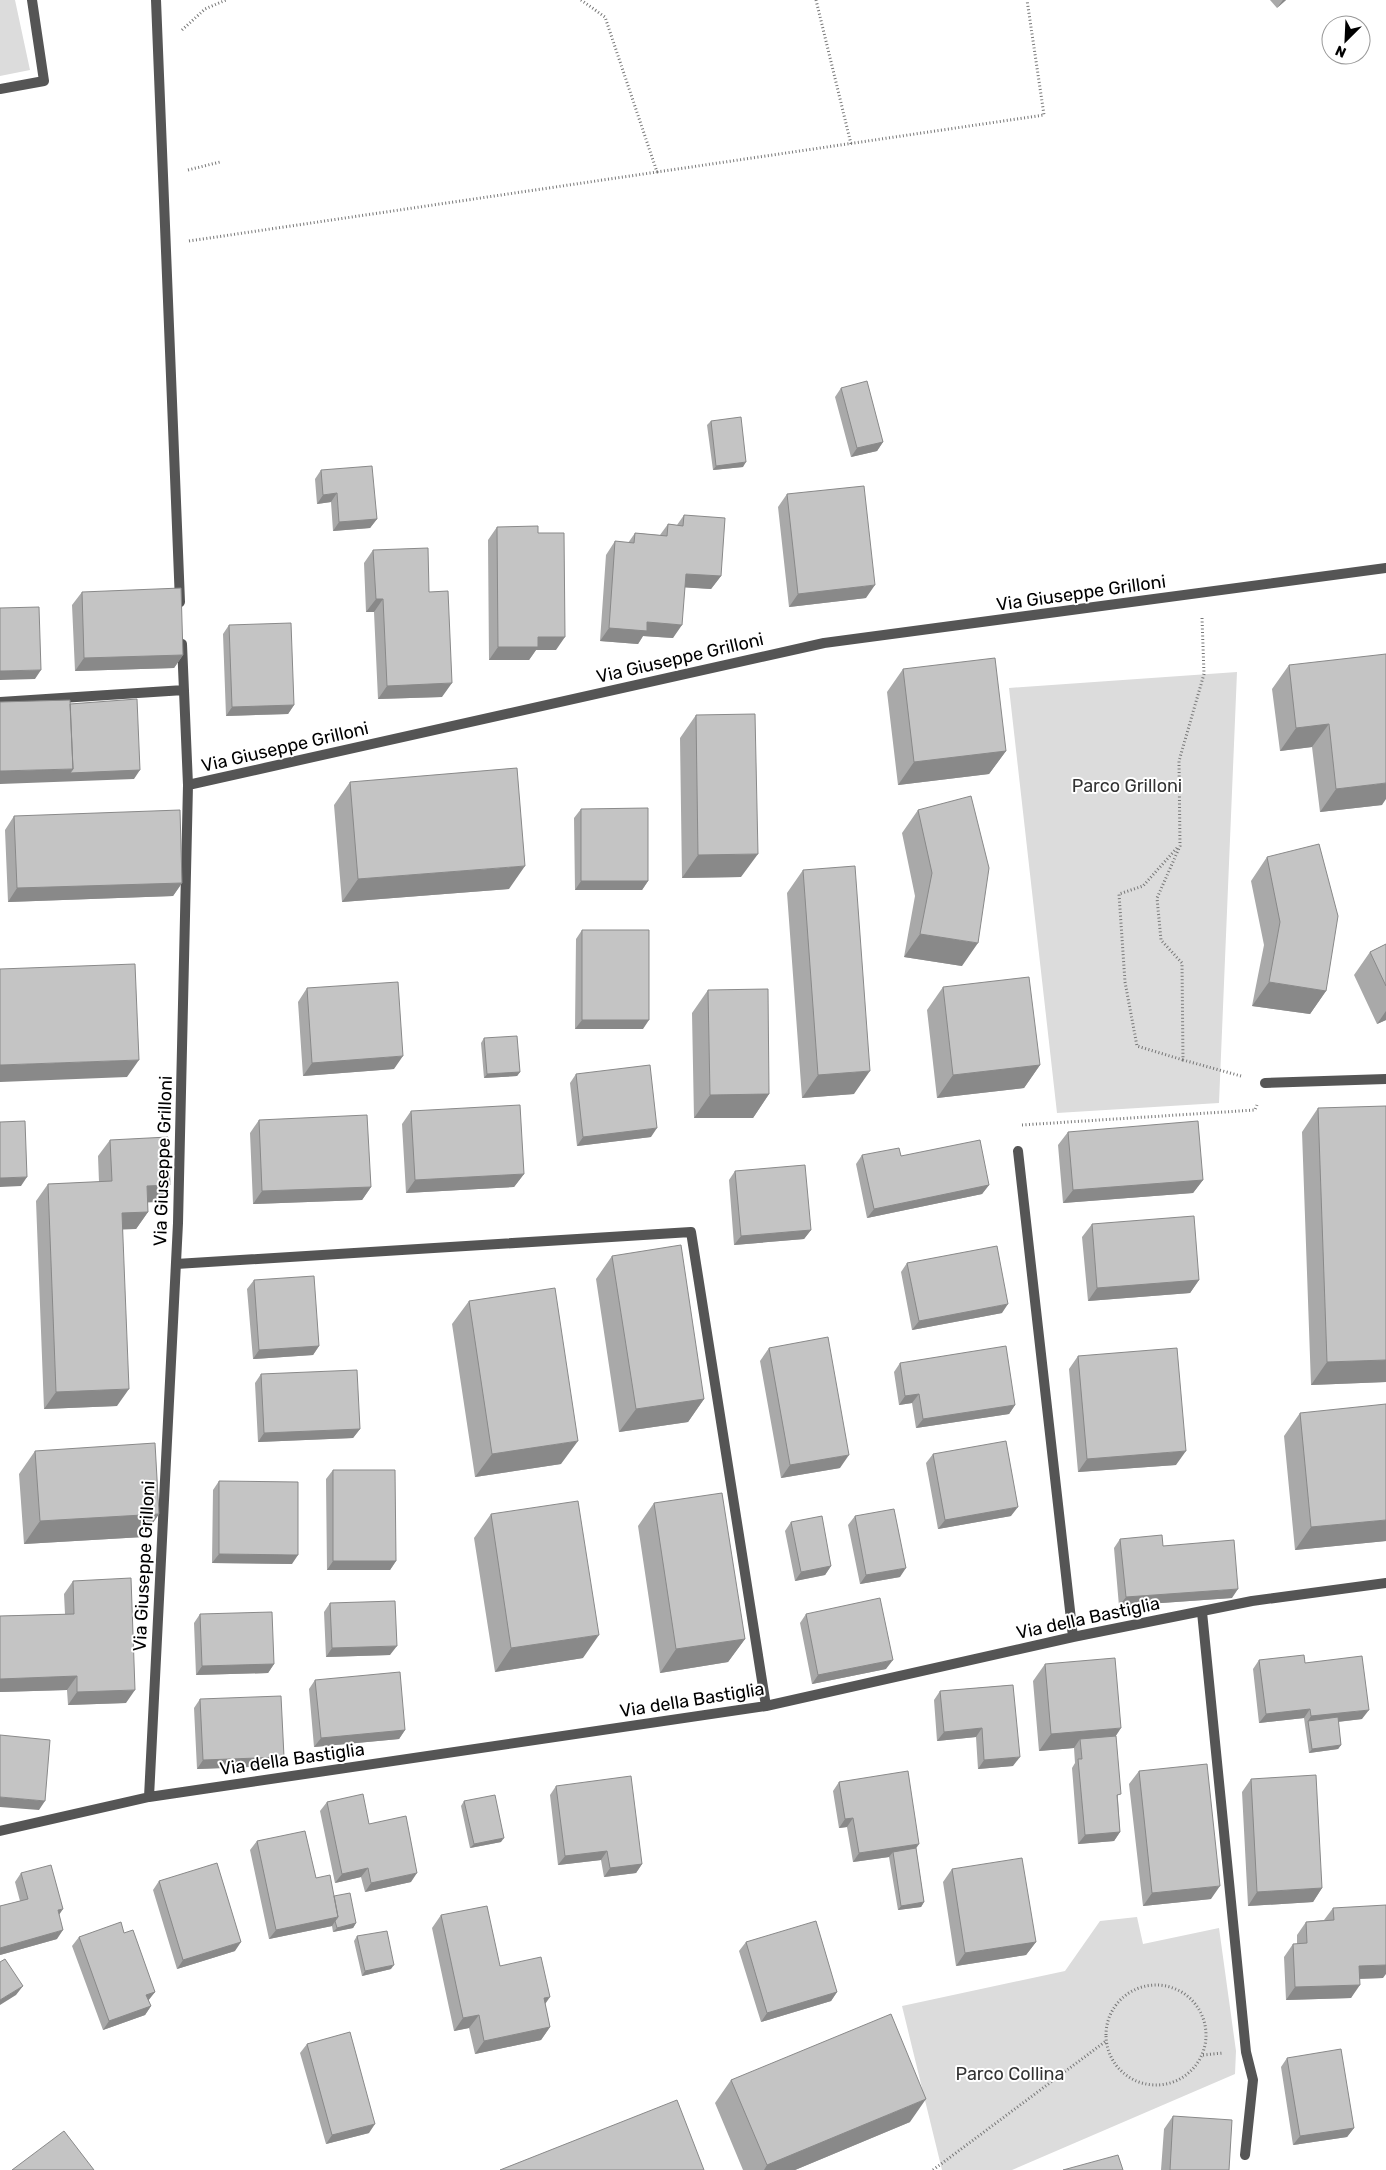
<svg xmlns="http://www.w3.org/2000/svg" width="1386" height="2170" font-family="Rubik,sans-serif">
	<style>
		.green { fill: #dcdcdc }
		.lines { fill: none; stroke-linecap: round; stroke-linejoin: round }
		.path { stroke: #777; stroke-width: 3; stroke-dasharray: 1 2.5; stroke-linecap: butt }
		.minor { stroke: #555; stroke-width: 10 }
		.wall { fill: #a9a9a9 }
		.shaded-wall { fill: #898989 }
		.building { fill: #c4c4c4; stroke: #898989 }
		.labels { text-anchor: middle; stroke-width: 4; stroke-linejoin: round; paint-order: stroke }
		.street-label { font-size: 18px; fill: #000; stroke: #fff }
		.park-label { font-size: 18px; fill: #333; stroke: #fff }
	</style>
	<rect width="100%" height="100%" fill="#fff"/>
	<!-- green -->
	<path class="green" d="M0,0H15L30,70L0,76Z
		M1237,672L1219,1103L1057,1113L1009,688Z
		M1137,1917L1143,1944L1219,1928L1236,2051L1235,2074L1012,2170H942L902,2006L1065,1971L1100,1921Z"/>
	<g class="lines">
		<!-- path -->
		<path class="path" d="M816,0L851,144
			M182,30L205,9L226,0
			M188,170L220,162
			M657,172L1044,115L1027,0
			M189,241L657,172L605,17L581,0
			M1202,618L1204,674L1179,761L1180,846L1157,898L1161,940L1182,963L1183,1060L1241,1076
			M1177,848L1143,886L1119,894L1125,982L1137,1046L1183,1060
			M1022,1125L1255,1110L1257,1105
			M1106 2035a50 50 0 1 1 100 0a50 50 0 1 1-100 0Z
			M1203,2055L1223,2053
			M933,2170L1106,2041"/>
		<!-- minor -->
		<path class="minor" d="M156,0L180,602
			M0,89L44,81L32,0
			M182,644L188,785
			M0,702L184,690
			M1265,1083L1386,1079
			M1018,1151L1073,1637
			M176,1264L691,1232L766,1706
			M1202,1612L1246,2052L1253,2080L1245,2155
			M149,1797L178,1223L188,785L824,643L1386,568
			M0,1831L149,1797L766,1706L1073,1637L1252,1601L1386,1583"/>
	</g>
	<!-- wall -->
	<path class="wall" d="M1270,0H1286L1277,8Z
		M841,388L883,442L877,451L851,457L835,397Z
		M711,421L743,467L713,470L707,425Z
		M321,470L377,519L370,528L333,531L331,502L317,504L315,479Z
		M787,494L866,598L789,607L778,507Z
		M684,515L721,576L711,589L685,587L673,638L643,636L638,644L600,641L606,555L615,541L628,543L635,533L660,535L668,524L677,525Z
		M497,527L538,533L556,650H536L529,660H489L488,540Z
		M373,550L429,592L442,697L378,699L374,612H366L364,563Z
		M82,592L183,655L174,668L75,671L72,605Z
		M229,625L294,705L288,714L226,716L223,634Z
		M1289,665L1382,805L1320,812L1312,747L1280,751L1272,689Z
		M903,669L1006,751L989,774L898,785L887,692Z
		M696,715L741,877L682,878L680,738Z
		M350,782L509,889L342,902L334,805Z
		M581,809L648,881L642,890H575L574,818Z
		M918,810L962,966L904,957L915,896L902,833Z
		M14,816L182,883L173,896L8,902L5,830Z
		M1267,857L1326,991L1310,1014L1252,1006L1264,945L1251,881Z
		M803,870L854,1094L802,1098L787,893Z
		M582,930L643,1029H575L576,939Z
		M1386,944V1020L1377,1024L1354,975L1370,952Z
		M943,987L1040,1065L1024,1088L937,1098L927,1010Z
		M307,988L394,1069L303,1076L298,1002Z
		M708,990L769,1094L753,1118H694L692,1013Z
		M484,1038L520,1072L517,1076L484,1078L481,1043Z
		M576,1074L651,1137L577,1146L570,1083Z
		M1318,1108L1386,1382L1311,1385L1302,1132Z
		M411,1111L524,1174L514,1187L406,1193L402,1124Z
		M259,1120L371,1187L362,1200L253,1204L250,1133Z
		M1068,1132L1203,1180L1193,1193L1063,1203L1058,1145Z
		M110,1140L170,1185L158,1202H148V1212L136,1229H123L117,1406L44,1409L36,1201L48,1184L99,1182L98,1156Z
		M862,1155L901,1156L989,1185L982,1194L867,1218L856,1164Z
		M735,1171L811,1230L804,1239L734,1245L729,1180Z
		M1092,1224L1199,1280L1190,1293L1088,1301L1082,1237Z
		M612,1256L704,1399L688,1422L619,1432L596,1279Z
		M907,1263L1002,1313L912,1330L901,1272Z
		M254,1280L319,1346L313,1355L253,1359L247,1289Z
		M469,1301L561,1464L475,1477L452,1324Z
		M769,1348L840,1468L781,1478L760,1361Z
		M1078,1356L1176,1465L1078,1472L1069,1369Z
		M900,1363L1015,1405L1009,1414L916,1428L912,1403L899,1405L894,1372Z
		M261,1374L360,1429L353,1438L258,1442L255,1383Z
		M1300,1413L1386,1541L1295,1550L1284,1436Z
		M35,1451L159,1514L143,1537L24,1544L19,1474Z
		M933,1454L1011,1516L938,1529L926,1463Z
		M333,1470L396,1561L390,1570H327L326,1479Z
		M219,1481L292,1564L212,1563L213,1490Z
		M654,1503L745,1639L728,1662L660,1673L638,1526Z
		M491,1514L583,1658L495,1672L474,1538Z
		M855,1516L900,1577L860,1584L848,1525Z
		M791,1522L831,1566L825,1575L795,1581L785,1531Z
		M1120,1539L1232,1598L1119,1606L1114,1548Z
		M73,1581L126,1703L68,1705L67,1690L0,1692V1616L65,1614L64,1594Z
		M330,1603L390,1655L326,1657L324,1612Z
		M200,1614L274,1664L268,1673L196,1675L194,1623Z
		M806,1614L886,1669L812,1684L800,1623Z
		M1259,1660L1305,1663L1362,1719L1338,1722L1341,1745L1338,1749L1309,1753L1304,1718L1259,1723L1253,1669Z
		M1045,1664L1116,1736L1118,1799L1120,1832L1114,1841L1078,1844L1072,1768L1075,1763L1074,1748L1039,1751L1033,1681Z
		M315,1680L405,1730L399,1739L314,1747L309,1689Z
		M1013,1685V1766L978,1769L976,1737L937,1741L934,1700L940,1691Z
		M200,1699L277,1766L197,1769L194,1708Z
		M1139,1771L1211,1899L1143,1906L1129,1784Z
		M1251,1779L1322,1888L1313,1902L1248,1906L1242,1792Z
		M839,1782L916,1848L924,1902L921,1907L898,1910L889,1857L853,1862L847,1827L839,1828L833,1791Z
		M556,1786L642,1864L636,1873L604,1877L601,1860L558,1865L550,1795Z
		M464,1801L501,1842L470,1848L461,1806Z
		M327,1802L369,1824L411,1882L365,1892L361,1877L335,1883L320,1811Z
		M257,1841L316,1878L334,1896L356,1923L353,1928L333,1932L332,1926L269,1939L250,1850Z
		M952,1869L1036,1942L1026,1955L956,1966L943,1882Z
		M21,1873L57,1939L0,1955V1906L20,1901L15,1882Z
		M159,1881L235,1951L177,1969L153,1890Z
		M1333,1908L1383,1978L1360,1979L1351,1998L1286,2000L1284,1957L1293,1944H1297V1935L1306,1922L1324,1920Z
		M441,1915L545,2004L550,2027L541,2040L475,2054L469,2028L454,2031L432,1928Z
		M124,1933L155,1992L148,2000L151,2006L145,2015L103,2030L72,1946L79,1937Z
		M357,1936L391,1969L362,1976L354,1941Z
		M746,1942L837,1992L831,2001L761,2022L739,1951Z
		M307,2044L369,2133L326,2144L300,2053Z
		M1287,2058L1354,2128L1347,2137L1293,2145L1281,2067Z
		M731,2080L910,2122L795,2170H743L715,2103Z
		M1173,2116L1229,2170H1161L1164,2129Z"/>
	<!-- shaded-wall -->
	<path class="shaded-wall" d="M1283,0H1286L1277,8Z
		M883,442L877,451L851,457L857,448Z
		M746,462L743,467L713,470L716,466Z
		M337,493L331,502L317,504L323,495Z
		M377,519L370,528L333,531L339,522Z
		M686,574L721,576L711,589L677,587Z
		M875,585L866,598L789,607L798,594Z
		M376,599H383L374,612H366Z
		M647,622L682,625L673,638L643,636L638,644L600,641L609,628Z
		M538,637H565L556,650H536L529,660H489L498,647Z
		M183,655L174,668L75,671L84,658Z
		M41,670L35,679L0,680V671Z
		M452,683L442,697L378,699L387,686Z
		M294,705L288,714L226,716L232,707Z
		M1329,724L1312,747L1280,751L1296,728Z
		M1006,751L989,774L898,785L914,762Z
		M73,769L140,770L134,779L0,784V771Z
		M1386,783V799L1382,805L1320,812L1336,789Z
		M758,854L741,877L682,878L698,855Z
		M525,866L509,889L342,902L358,879Z
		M581,881H648L642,890H575Z
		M182,883L173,896L8,902L17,888Z
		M920,934L978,943L962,966L904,957Z
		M1269,982L1326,991L1310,1014L1252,1006Z
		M1386,1011V1020L1377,1024Z
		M582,1020H649L643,1029H575Z
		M403,1056L394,1069L303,1076L312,1063Z
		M139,1060L127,1077L0,1082V1065Z
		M1040,1065L1024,1088L937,1098L953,1075Z
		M870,1071L854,1094L802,1098L818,1075Z
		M520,1072L517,1076L484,1078L487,1074Z
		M769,1094L753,1118H694L710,1095Z
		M657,1128L651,1137L577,1146L583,1137Z
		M524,1174L514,1187L406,1193L415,1180Z
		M27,1177L21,1186L0,1187V1178Z
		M1203,1180L1193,1193L1063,1203L1073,1190Z
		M170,1185L158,1202L135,1203L147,1186Z
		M989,1185L982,1194L867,1218L874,1209Z
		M371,1187L362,1200L253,1204L262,1191Z
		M148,1212L136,1229L110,1230L122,1213Z
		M811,1230L804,1239L734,1245L741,1236Z
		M1199,1280L1190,1293L1088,1301L1097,1288Z
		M1008,1304L1002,1313L912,1330L919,1321Z
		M319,1346L313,1355L253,1359L259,1350Z
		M1386,1360V1382L1311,1385L1327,1362Z
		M129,1389L117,1406L44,1409L56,1392Z
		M919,1394L912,1403L899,1405L905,1396Z
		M704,1399L688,1422L619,1432L636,1409Z
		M1015,1405L1009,1414L916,1428L923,1419Z
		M360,1429L353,1438L258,1442L264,1433Z
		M578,1441L561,1464L475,1477L492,1454Z
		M1186,1451L1176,1465L1078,1472L1087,1459Z
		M849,1455L840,1468L781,1478L790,1465Z
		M1018,1507L1011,1516L938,1529L945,1520Z
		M159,1514L143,1537L24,1544L40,1521Z
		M1386,1520V1541L1295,1550L1311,1527Z
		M219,1554L298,1555L292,1564L212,1563Z
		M333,1561H396L390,1570H327Z
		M831,1566L825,1575L795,1581L801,1572Z
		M906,1568L900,1577L860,1584L866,1575Z
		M1238,1589L1232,1598L1119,1606L1126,1597Z
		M599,1635L583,1658L495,1672L511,1648Z
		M745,1639L728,1662L660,1673L676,1649Z
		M397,1646L390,1655L326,1657L332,1648Z
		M893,1660L886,1669L812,1684L818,1675Z
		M274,1664L268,1673L196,1675L202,1666Z
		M77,1676L67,1690L0,1692V1679Z
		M135,1690L126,1703L68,1705L77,1692Z
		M1310,1709L1304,1718L1259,1723L1266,1714Z
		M1369,1710L1362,1719L1309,1725L1308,1721L1311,1716Z
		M982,1728L976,1737L937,1741L944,1732Z
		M1121,1728L1110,1745L1080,1739L1074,1748L1039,1751L1051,1734Z
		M405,1730L399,1739L314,1747L321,1738Z
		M1341,1745L1338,1749L1309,1753L1312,1749Z
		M284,1757L277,1766L197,1769L203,1760Z
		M1020,1757L1013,1766L978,1769L984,1760Z
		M0,1797L45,1801L39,1810L0,1807Z
		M853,1818L847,1827L839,1828L845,1819Z
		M1120,1832L1114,1841L1078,1844L1085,1835Z
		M504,1838L501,1842L470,1848L474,1844Z
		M919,1844L913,1853L893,1852L889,1857L853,1862L859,1853Z
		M607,1851L601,1860L558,1865L565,1856Z
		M642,1864L636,1873L604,1877L610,1868Z
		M368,1868L361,1877L335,1883L342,1874Z
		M417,1873L411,1882L365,1892L371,1883Z
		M1220,1886L1211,1899L1143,1906L1152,1893Z
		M1322,1888L1313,1902L1248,1906L1257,1892Z
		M924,1902L921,1907L898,1910L901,1906Z
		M63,1909L57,1918L58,1910Z
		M338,1917L332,1926L269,1939L276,1930Z
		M356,1923L353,1928L333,1932L337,1928Z
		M63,1930L57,1939L0,1955V1948Z
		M241,1942L235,1951L177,1969L183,1960Z
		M1036,1942L1026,1955L956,1966L965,1953Z
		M394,1965L391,1969L362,1976L365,1971Z
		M1386,1965V1974L1383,1978L1350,1979L1359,1966Z
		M1360,1985L1351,1998L1286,2000L1295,1987Z
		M23,1986L16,1995L0,2005V2000Z
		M155,1992L148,2001L146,1995Z
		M837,1992L831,2001L761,2022L767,2013Z
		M550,1997L541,2010L544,1998Z
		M151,2006L145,2015L103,2030L109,2021Z
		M479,2015L469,2028L454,2031L463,2018Z
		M550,2027L541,2040L475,2054L484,2041Z
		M926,2099L910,2122L795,2170H764L767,2165Z
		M375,2124L369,2133L326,2144L332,2135Z
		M1354,2128L1347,2137L1293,2145L1300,2136Z"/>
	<!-- building -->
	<path class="building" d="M867,381L883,442L857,448L841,388Z
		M741,417L746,462L716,466L711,421Z
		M372,466L377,519L339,522L337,493L323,495L321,470Z
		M864,486L875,585L798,594L787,494Z
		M684,515L725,518L721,576L686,574L682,625L647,622V631L609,628L615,541L634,543L635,533L667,536L668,524L683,526Z
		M538,526V533H564L565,637H538V647H498L497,527Z
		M428,548L429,592L448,591L452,683L387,686L383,599H376L373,550Z
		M181,588L183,655L84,658L82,592Z
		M39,607L41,670L0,671V608Z
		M291,623L294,705L232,707L229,625Z
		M1386,654V783L1336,789L1329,724L1296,728L1289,665Z
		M995,658L1006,751L914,762L903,669Z
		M137,699L140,770L70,773L73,769L70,704Z
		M70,700L73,769L0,771V702Z
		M755,714L758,854L698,855L696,715Z
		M517,768L525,866L358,879L350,782Z
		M971,796L989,868L978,943L920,934L932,873L918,810Z
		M648,808V881H581V809Z
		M180,810L182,883L17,888L14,816Z
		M1319,844L1338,916L1326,991L1269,982L1280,922L1267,857Z
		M855,866L870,1071L818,1075L803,870Z
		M582,930H649V1020H582Z
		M1386,944V986L1370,952Z
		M135,964L139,1060L0,1065V969Z
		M1029,977L1040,1065L953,1075L943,987Z
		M398,982L403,1056L312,1063L307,988Z
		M768,989L769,1094L710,1095L708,990Z
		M517,1036L520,1072L487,1074L484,1038Z
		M650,1065L657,1128L583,1137L576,1074Z
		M520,1105L524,1174L415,1180L411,1111Z
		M1386,1106V1360L1327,1362L1318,1108Z
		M367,1115L371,1187L262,1191L259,1120Z
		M25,1121L27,1177L0,1178V1122Z
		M1198,1121L1203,1180L1073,1190L1068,1132Z
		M168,1137L170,1185L147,1186L148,1212L122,1213L129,1389L56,1392L48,1184L112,1181L110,1140Z
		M980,1140L989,1185L874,1209L862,1155L899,1148L901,1156Z
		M805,1165L811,1230L741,1236L735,1171Z
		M1194,1216L1199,1280L1097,1288L1092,1224Z
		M681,1245L704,1399L636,1409L612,1256Z
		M997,1246L1008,1304L919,1321L907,1263Z
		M314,1276L319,1346L259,1350L254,1280Z
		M555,1288L578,1441L492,1454L469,1301Z
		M828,1337L849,1455L790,1465L769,1348Z
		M1006,1346L1015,1405L923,1419L919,1394L905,1396L900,1363Z
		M1177,1348L1186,1451L1087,1459L1078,1356Z
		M357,1370L360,1429L264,1433L261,1374Z
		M1386,1404V1520L1311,1527L1300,1413Z
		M1006,1441L1018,1507L945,1520L933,1454Z
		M155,1443L159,1514L40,1521L35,1451Z
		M333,1470H395L396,1561H333Z
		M219,1481L298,1482V1555L219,1554Z
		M722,1493L745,1639L676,1649L654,1503Z
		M578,1501L599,1635L511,1648L491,1514Z
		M894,1509L906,1568L866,1575L855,1516Z
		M822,1516L831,1566L801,1572L791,1522Z
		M1162,1535L1163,1546L1234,1540L1238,1589L1126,1597L1120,1539Z
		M131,1578L135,1690L77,1692V1676L0,1679V1616L74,1614L73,1581Z
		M880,1598L893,1660L818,1675L806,1614Z
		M395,1601L397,1646L332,1648L330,1603Z
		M272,1612L274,1664L202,1666L200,1614Z
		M1304,1655L1305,1663L1362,1656L1369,1710L1311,1716L1310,1709L1266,1714L1259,1660Z
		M1115,1658L1121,1728L1051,1734L1045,1664Z
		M400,1672L405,1730L321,1738L315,1680Z
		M1013,1685L1020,1757L984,1760L982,1728L944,1732L940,1691Z
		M281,1696L284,1757L203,1760L200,1699Z
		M1338,1717L1341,1745L1312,1749L1308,1721Z
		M0,1735L50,1740L45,1801L0,1797Z
		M1116,1736L1121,1794L1117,1795L1120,1832L1085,1835L1078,1759H1082L1080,1739Z
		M1207,1764L1220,1886L1152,1893L1139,1771Z
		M908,1771L919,1844L859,1853L853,1818L845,1819L839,1782Z
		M1316,1775L1322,1888L1257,1892L1251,1779Z
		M631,1776L642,1864L610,1868L607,1851L565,1856L556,1786Z
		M363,1794L369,1824L406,1816L417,1873L371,1883L368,1868L342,1874L327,1802Z
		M495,1795L504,1838L474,1844L464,1801Z
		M305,1831L316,1878L330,1875L338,1917L276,1930L257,1841Z
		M916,1848L924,1902L901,1906L893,1852Z
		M1022,1858L1036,1942L965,1953L952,1869Z
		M217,1863L241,1942L183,1960L159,1881Z
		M51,1865L63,1909L58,1910L63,1930L0,1948V1906L28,1899L21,1873Z
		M350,1893L356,1923L337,1928L335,1921L338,1917L334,1896Z
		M1386,1905V1965L1359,1966L1360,1985L1295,1987L1293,1944L1307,1943L1306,1922L1334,1920L1333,1908Z
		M487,1906L500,1966L541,1957L550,1997L544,1998L550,2027L484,2041L479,2015L463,2018L441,1915Z
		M816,1921L837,1992L767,2013L746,1942Z
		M121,1922L124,1933L133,1930L155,1992L146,1995L151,2006L109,2021L79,1937Z
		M387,1931L394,1965L365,1971L357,1936Z
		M5,1959L23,1986L0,2000V1962Z
		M891,2014L926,2099L767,2165L731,2080Z
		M350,2032L375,2124L332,2135L307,2044Z
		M1341,2049L1354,2128L1300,2136L1287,2058Z
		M677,2100L704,2170H500Z
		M1173,2116L1232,2120L1229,2170H1170Z
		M64,2131L94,2170H12Z
		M1118,2155L1123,2170H1063Z"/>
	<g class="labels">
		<!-- street labels -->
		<g class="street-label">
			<text transform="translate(1081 593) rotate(-8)" y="6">Via Giuseppe Grilloni</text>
			<text transform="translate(680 658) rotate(-13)" y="6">Via Giuseppe Grilloni</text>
			<text transform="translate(285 747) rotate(-13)" y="6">Via Giuseppe Grilloni</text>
			<text transform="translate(163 1161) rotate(-88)" y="6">Via Giuseppe Grilloni</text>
			<text transform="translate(144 1566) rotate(-87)" y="6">Via Giuseppe Grilloni</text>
			<text transform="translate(1088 1618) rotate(-12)" y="6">Via della Bastiglia</text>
			<text transform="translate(692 1700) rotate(-9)" y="6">Via della Bastiglia</text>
			<text transform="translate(292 1759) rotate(-8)" y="6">Via della Bastiglia</text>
		</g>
		<!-- park labels -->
		<g class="park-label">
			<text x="1127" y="792">Parco Grilloni</text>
			<text x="1010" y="2080">Parco Collina</text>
		</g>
	</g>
	<!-- north arrow -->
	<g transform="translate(1346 40) rotate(204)"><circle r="24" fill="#ffffff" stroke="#999999"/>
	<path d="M0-4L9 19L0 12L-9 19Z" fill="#000000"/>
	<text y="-8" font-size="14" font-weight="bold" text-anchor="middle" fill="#000000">N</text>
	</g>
</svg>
